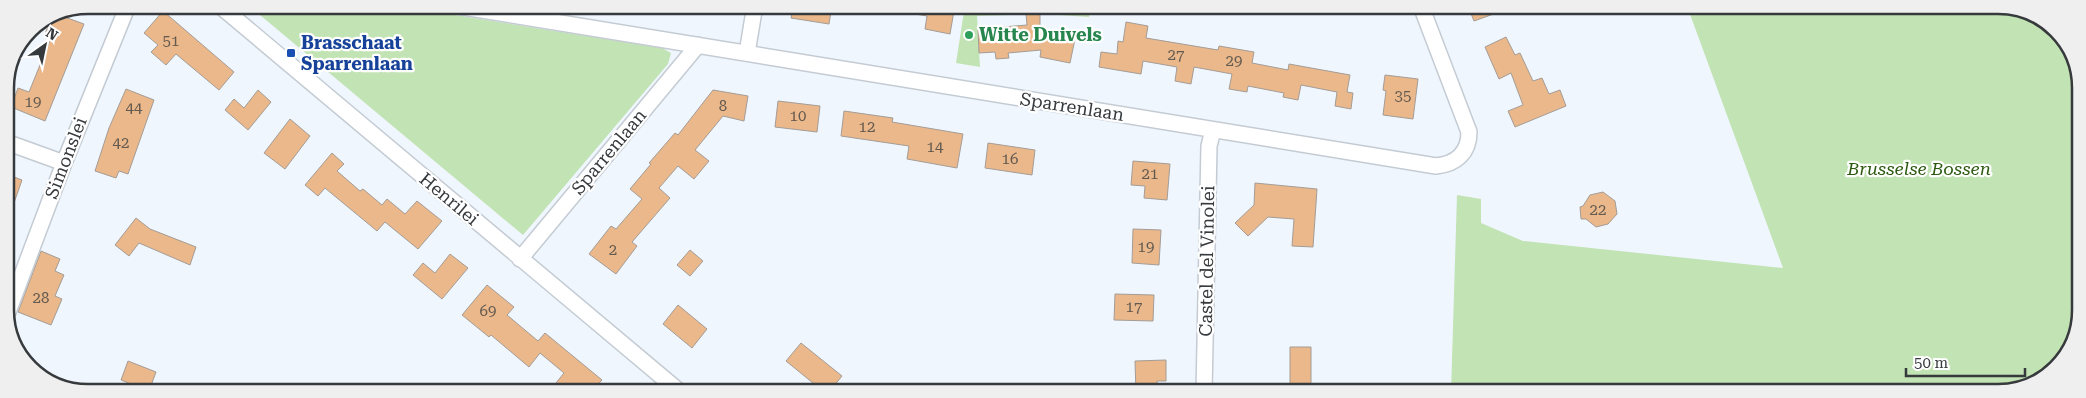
<svg xmlns="http://www.w3.org/2000/svg" width="2086" height="398" font-family="'Roboto Serif',serif">
	<style>
		.green { fill: #c2e3b3 }
		.building { fill: #eab88a; stroke: #a49c96 }
		.lines { fill: none; stroke-linecap: round; stroke-linejoin: round }
		.street-casing { stroke: #c4cbd3; stroke-width: 18 }
		.street { stroke: #fff; stroke-width: 15 }
		.leisure-dot { fill: #2e9e5b; stroke: #fff; stroke-width: 2 }
		.transit-dot { fill: #1a4fb4; stroke: #fff; stroke-width: 2 }
		.labels { text-anchor: middle; stroke-width: 4.5; stroke-linejoin: round; paint-order: stroke }
		.number-label { font-size: 15px; fill: #645a50 }
		.leisure-label { font-size: 18px; font-weight: bold; fill: #27864d; stroke: #fff; text-anchor: start }
		.transit-label { font-size: 18px; font-weight: bold; fill: #164399; stroke: #fff; text-anchor: start }
		.street-label { font-size: 18px; fill: #373a3d; stroke: #fff }
		.park-label { font-size: 18px; font-style: italic; fill: #2c5a10; stroke: #fff }
		.rim { fill: none; stroke: #373a3d; stroke-width: 2.5 }
	</style>
	<rect width="100%" height="100%" fill="#eff6fe"/>
	<!-- green -->
	<path class="green" d="M248,5H393L662,48L671,53L668,64L523,235Z
		M965,5H1090L1089,17L1044,14L977,16L980,67L956,63Z
		M1687,6H2009L2057,29L2079,71L2080,321L2053,372L2003,393H1451L1457,195L1481,199V223L1523,241L1783,268Z"/>
	<!-- building -->
	<path class="building" d="M794,5H832L829,24L791,18Z
		M904,5H955L950,34L925,29L927,16L903,12Z
		M1468,6H1513V7L1474,21Z
		M163,11L234,72L219,90L176,54L166,65L151,52L158,45L144,33Z
		M1026,14H1040V32L1075,39L1070,63L1040,57L1041,50L1008,53L1009,58L996,59L995,52L979,53L978,29L1027,25Z
		M62,16L84,24L45,121L11,107L18,88L29,92L51,38L44,36L51,20Z
		M1126,22L1148,26L1146,38L1218,50L1219,46L1254,52L1252,63L1288,70L1289,64L1350,75L1347,92L1353,93L1351,109L1335,106L1337,92L1301,85L1298,100L1283,97L1284,93L1248,86L1247,92L1229,89L1232,74L1194,67L1191,84L1175,81L1177,67L1143,61L1141,74L1099,67L1101,52L1117,54L1118,41L1123,42Z
		M1506,37L1515,55L1520,53L1533,81L1542,78L1549,94L1560,90L1566,106L1515,127L1508,111L1523,105L1511,73L1499,79L1485,47Z
		M1385,75L1418,79L1413,119L1383,115L1386,91L1383,90Z
		M126,89L154,100L128,174L119,171L116,178L95,171L109,128Z
		M258,90L271,102L248,130L225,110L234,99L244,108Z
		M713,90L748,96L744,121L723,116L695,150L709,161L694,179L678,166L659,188L670,198L632,242L637,246L616,274L589,254L611,226L616,229L642,199L630,189L651,164L649,163L675,133L678,135Z
		M778,101L820,106L817,132L775,127Z
		M844,111L893,118L892,122L963,134L957,168L907,159L909,146L841,136Z
		M290,119L310,136L285,169L264,153Z
		M988,143L1035,150L1032,175L985,168Z
		M332,153L344,164L337,171L360,191L363,189L382,205L387,199L405,214L417,201L442,221L418,249L385,222L377,231L325,188L318,196L305,185Z
		M1133,161L1170,164L1167,200L1144,198L1145,186L1131,185Z
		M6,174L22,180L8,220H6Z
		M1255,183L1317,189L1313,247L1292,246L1294,219L1268,217L1248,236L1235,223L1254,205Z
		M1603,192L1615,201L1617,214L1608,224L1596,227L1586,219H1581L1580,207L1583,206L1590,195Z
		M136,218L150,229L196,247L190,265L139,243L129,256L115,245Z
		M1133,229L1161,230L1159,265L1132,263Z
		M690,250L703,261L690,276L677,265Z
		M41,251L60,259L55,271L64,275L55,296L62,299L51,325L18,312Z
		M450,254L468,268L442,299L413,275L423,263L435,273Z
		M487,285L514,307L507,315L538,341L545,333L602,380L591,392H567L556,383L564,373L540,353L529,367L491,335L489,337L462,315Z
		M1115,294L1154,295L1153,321L1114,320Z
		M678,305L707,329L692,348L663,324Z
		M801,343L842,376L829,392H824L786,361Z
		M1290,347H1311V392H1290Z
		M1166,360V381H1157L1158,393H1136L1135,361Z
		M128,361L156,372L149,391L121,380Z"/>
	<g class="lines">
		<defs>
			<path id="street" d="M219,5L680,392
				M451,5L1436,166C1456,164 1469,153 1469,132L1421,6
				M747,53L755,5
				M6,142L64,163
				M520,259L698,45
				M8,312L64,163L128,5
				M1204,393L1209,146L1213,130"/>
		</defs>
		<!-- street casing -->
		<use href="#street" class="street-casing"/>
		<!-- street -->
		<use href="#street" class="street"/>
	</g>
	<!-- markers -->
	<circle class="leisure-dot" cx="969" cy="35" r="5"/>
	<rect class="transit-dot" x="286" y="48" width="10" height="10" rx="2.5"/>
	<g class="labels">
		<!-- number labels -->
		<g class="number-label">
			<text x="171" y="46">51</text>
			<text x="1176" y="60">27</text>
			<text x="1234" y="66">29</text>
			<text x="1403" y="101">35</text>
			<text x="33" y="107">19</text>
			<text x="723" y="111">8</text>
			<text x="134" y="113">44</text>
			<text x="798" y="121">10</text>
			<text x="867" y="132">12</text>
			<text x="121" y="148">42</text>
			<text x="935" y="152">14</text>
			<text x="1010" y="164">16</text>
			<text x="1150" y="179">21</text>
			<text x="1598" y="215">22</text>
			<text x="1146" y="252">19</text>
			<text x="613" y="255">2</text>
			<text x="41" y="303">28</text>
			<text x="1134" y="312">17</text>
			<text x="488" y="316">69</text>
		</g>
		<!-- leisure labels -->
		<g class="leisure-label">
			<text x="979" y="41">Witte Duivels</text>
		</g>
		<!-- transit labels -->
		<g class="transit-label">
			<text x="301" y="49">Brasschaat<tspan x="301" dy="21">Sparrenlaan</tspan></text>
		</g>
		<!-- street labels -->
		<g class="street-label">
			<text transform="translate(1072 107) rotate(9)" y="6">Sparrenlaan</text>
			<text transform="translate(609 152) rotate(-50)" y="6">Sparrenlaan</text>
			<text transform="translate(66 158) rotate(-69)" y="6">Simonslei</text>
			<text transform="translate(449 199) rotate(40)" y="6">Henrilei</text>
			<text transform="translate(1207 261) rotate(-89)" y="6">Castel del Vinolei</text>
		</g>
		<!-- park labels -->
		<g class="park-label">
			<text x="1919" y="175">Brusselse Bossen</text>
		</g>
	</g>
	<!-- crop -->
	<path d="M0 0H2086V398H0ZM88 14H1998A74 74 0 0 1 2072 88V310A74 74 0 0 1 1998 384H88A74 74 0 0 1 14 310V88A74 74 0 0 1 88 14Z" fill="#efefef" fill-rule="evenodd"/>
	<path class="rim" d="M88 14H1998A74 74 0 0 1 2072 88V310A74 74 0 0 1 1998 384H88A74 74 0 0 1 14 310V88A74 74 0 0 1 88 14Z"/>
	<!-- north arrow -->
	<g transform="translate(45 45) rotate(33)" stroke="#ffffff" stroke-width="4" paint-order="stroke">
	<path d="M0-4L9 19L0 12L-9 19Z" fill="#373a3d"/>
	<text y="-8" font-size="14" font-weight="bold" text-anchor="middle" fill="#373a3d">N</text>
	</g>
	<!-- scale -->
	<path d="M1906 368v8h119v-8" fill="none" stroke="#373a3d" stroke-width="2.5"/>
	<text x="1914" y="368" font-size="15" fill="#373a3d" stroke="#ffffff" stroke-width="4" paint-order="stroke">50 m</text>
</svg>
